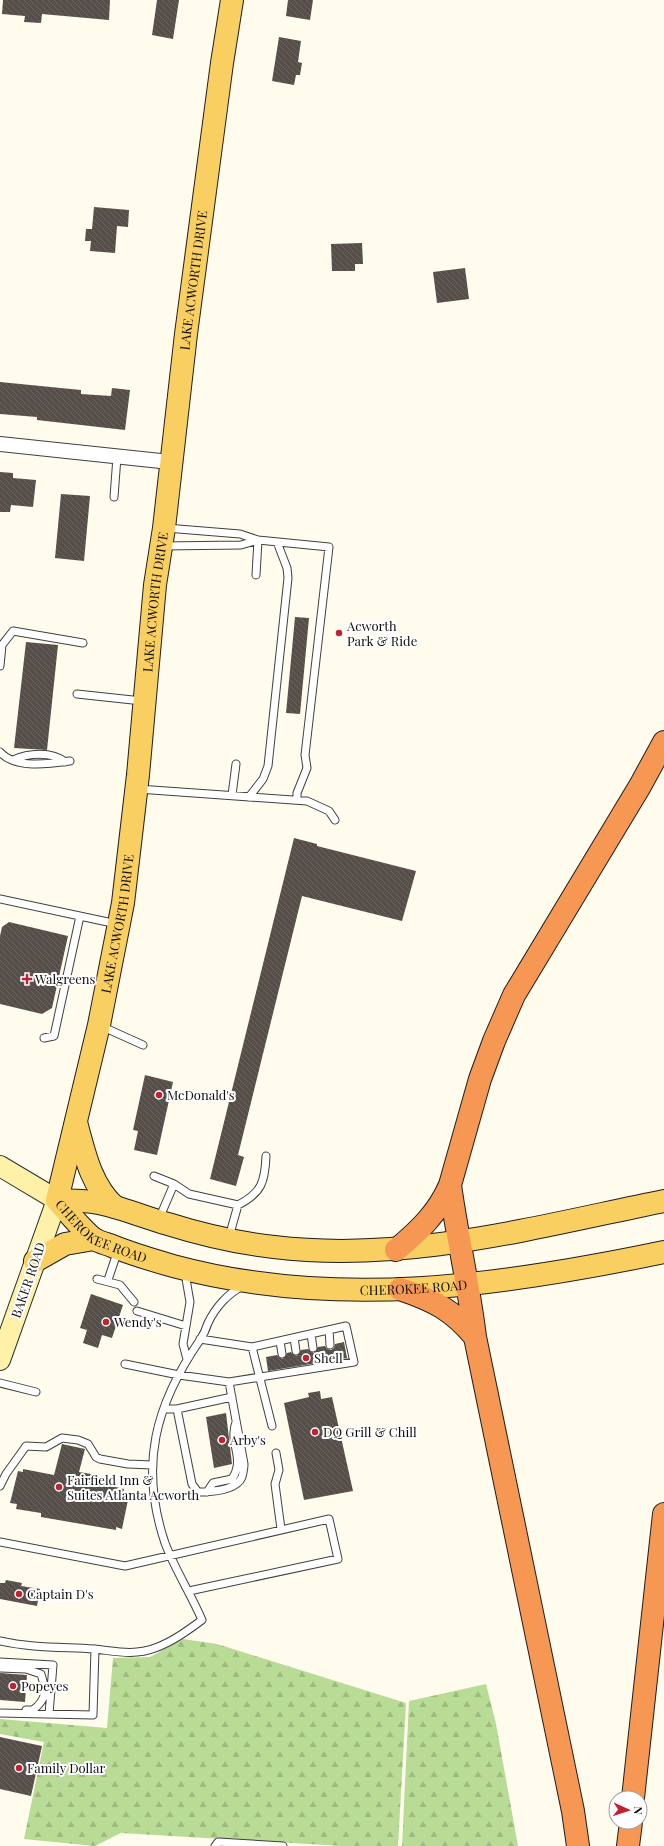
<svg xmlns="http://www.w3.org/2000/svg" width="664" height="1846" font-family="'Playfair Display',serif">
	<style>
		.forest { fill: url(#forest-firs) }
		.building { fill: url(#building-back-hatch) }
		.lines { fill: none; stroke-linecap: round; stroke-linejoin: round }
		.service-casing { stroke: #404040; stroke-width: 9 }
		.minor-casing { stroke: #404040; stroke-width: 16 }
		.secondary-casing { stroke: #2f2f2f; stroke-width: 22 }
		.primary-casing { stroke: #1e1e1e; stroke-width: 24 }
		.motorway-casing { stroke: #1e1e1e; stroke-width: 24 }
		.service { stroke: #fff; stroke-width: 7 }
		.minor { stroke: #fff; stroke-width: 14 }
		.secondary { stroke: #fff2a8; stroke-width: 20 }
		.primary { stroke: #facf62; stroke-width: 22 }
		.motorway { stroke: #f69754; stroke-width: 22 }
		.poi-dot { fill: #bf2331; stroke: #fff; stroke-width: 1.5 }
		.labels { text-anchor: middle; stroke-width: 4; stroke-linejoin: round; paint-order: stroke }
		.street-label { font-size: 13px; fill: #0d0d0d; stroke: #fff }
		.poi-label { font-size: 13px; fill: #0d0d0d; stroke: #fff; text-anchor: start }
	</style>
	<defs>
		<pattern id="forest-firs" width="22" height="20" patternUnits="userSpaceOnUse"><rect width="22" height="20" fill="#b8db95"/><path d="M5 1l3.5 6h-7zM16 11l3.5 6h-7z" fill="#9dbb7f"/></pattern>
		<pattern id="building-back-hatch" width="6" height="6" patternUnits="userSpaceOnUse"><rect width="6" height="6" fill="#564e49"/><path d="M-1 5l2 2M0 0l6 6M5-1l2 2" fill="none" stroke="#69635f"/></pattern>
	</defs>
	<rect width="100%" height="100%" fill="#fffbed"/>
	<!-- forest -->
	<path class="forest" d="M183,1639L217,1644L406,1703L398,1846H342L121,1833L95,1846L24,1839L44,1742L0,1734V1719L107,1728L113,1658L150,1657Z
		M486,1684L496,1724L518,1846H402L409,1701Z"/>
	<!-- building -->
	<path class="building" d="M3,0H110L109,20L42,14L41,23L24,22L25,16L2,14Z
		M157,0H179L173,39L152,35Z
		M288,0H313L310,20L286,16Z
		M279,37L301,41L298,62L302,63L300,75H296L294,85L272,81Z
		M94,207L129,210L128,227L117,226L115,253L90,251L91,241H85L86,229H92Z
		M362,243L363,264H355V271H332L331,244Z
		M465,268L469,299L437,303L433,272Z
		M0,382L81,390V394L111,396L112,388L130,390L125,430L37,420V417L0,414Z
		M0,472L13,473V478L36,480L33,507L11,505L10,512H0Z
		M61,494L90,496L84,561L55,558Z
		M295,617L309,618L300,714L286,713Z
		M26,642L58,645L47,750L14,748Z
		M294,838L317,844V846L416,871L402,921L302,896L238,1155L244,1157L236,1186L210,1179Z
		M9,922L68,936L52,1008L42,1014L0,1004V936L2,927Z
		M145,1075L173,1082L157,1155L134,1150L138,1131L133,1130Z
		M91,1294L123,1305L112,1338L102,1335L98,1348L83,1343L87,1330L80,1328Z
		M344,1342L347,1358L268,1371L266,1357L277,1355L280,1358L283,1359L287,1353L291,1352L294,1355L297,1356L301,1350L308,1349L311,1352L314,1353L318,1347L325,1346L327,1349L331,1350L334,1348L335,1344Z
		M320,1391L321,1399L332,1397L353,1491L304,1500L284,1403L309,1397L308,1393Z
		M226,1413L232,1464L214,1468L206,1417Z
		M62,1444L85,1449L79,1472L91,1474L90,1481L124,1489L123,1494L129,1495L122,1529L116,1527V1530L41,1517V1513L16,1509L17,1504L10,1503L18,1471L23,1472V1469L54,1475Z
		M6,1580L22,1583L21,1586L40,1589L37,1606L0,1599V1583H5Z
		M0,1673L27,1675L25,1702L0,1700Z
		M0,1737L42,1746L31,1796L0,1789Z"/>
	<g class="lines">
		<defs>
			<path id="service" d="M114,497L117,457
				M166,528L240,534L258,540L329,547L305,755L307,768L297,793V800
				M163,546L241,545L258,540
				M256,575L258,540
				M0,666L2,645L13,631L83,643
				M77,694L142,701
				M0,752C15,769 49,764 70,761
				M13,760C28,753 52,751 65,762
				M138,789L307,801L329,811L335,820
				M232,795L236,764
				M249,797L263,779L268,766L288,578L287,568L277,542
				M0,899L117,924
				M101,1026L143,1045
				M44,1038L54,1036L80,916
				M154,1176L174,1184L189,1194L238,1205C262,1193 265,1181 266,1156
				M159,1219L174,1184
				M229,1237L238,1205
				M185,1273L190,1302L183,1344L187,1359
				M97,1279L120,1285L134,1302
				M108,1280L118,1250
				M137,1311L186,1326
				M329,1330L330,1345
				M311,1334L313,1348
				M294,1338L296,1351
				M280,1341L282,1354
				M252,1347L272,1426
				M125,1364L179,1375L229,1382L354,1362L346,1326L252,1347L200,1339
				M0,1383L36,1392
				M164,1409H177L232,1397
				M177,1409L192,1484L198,1492C211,1492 236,1491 242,1477C243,1473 244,1468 244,1464L229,1382
				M276,1453L279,1470L275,1484L281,1529
				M0,1486L6,1474L26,1446L46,1447L62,1438L78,1440L88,1444L96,1457L100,1459L128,1464L152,1465
				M207,1492L213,1483L232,1479C246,1458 228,1444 236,1422
				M0,1542L125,1566L329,1519L338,1559L189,1591
				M0,1641C31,1648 62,1647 94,1649C115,1651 134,1656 155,1648C172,1642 187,1631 202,1620C191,1594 175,1570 165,1543C139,1466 155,1405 200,1340C204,1334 206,1329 208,1323C215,1308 228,1293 243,1286
				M0,1662L53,1665L49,1714
				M0,1668L26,1669L41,1674C46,1690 48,1698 33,1710H26
				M0,1713L93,1715L95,1649
				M215,1846L218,1842L283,1846"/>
			<path id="minor" d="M0,444L170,462"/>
			<path id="secondary" d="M0,1166L57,1200L0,1360"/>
			<g id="primary">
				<path d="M76,1122C84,1152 91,1186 115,1207"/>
				<path id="s1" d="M57,1200L99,1025L123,903L138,775L155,585L164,528L186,334L222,63L232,0"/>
				<path id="s2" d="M57,1200C67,1211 83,1231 94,1239C99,1242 107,1244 112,1246C132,1254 152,1260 173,1266C336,1310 501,1286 664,1252"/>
				<path d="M57,1200C72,1201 89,1200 103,1204C125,1209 147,1218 168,1224C203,1235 238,1243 274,1247C407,1263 535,1227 664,1201"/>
				<path d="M35,1261L65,1244L94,1239"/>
			</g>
			<path id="motorway" d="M450,1185C457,1236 469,1286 475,1337L573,1811L578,1846
				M396,1250C419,1231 438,1213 450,1185L480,1079L494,1041L514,995L640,786L664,742
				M400,1289C433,1300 453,1310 475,1337
				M633,1798L664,1514
				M628,1846L631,1822"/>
		</defs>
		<!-- service casing -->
		<use href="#service" class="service-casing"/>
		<!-- minor casing -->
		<use href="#minor" class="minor-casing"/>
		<!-- secondary casing -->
		<use href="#secondary" class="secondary-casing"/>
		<!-- primary casing -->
		<use href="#primary" class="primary-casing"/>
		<!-- motorway casing -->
		<use href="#motorway" class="motorway-casing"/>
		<!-- service -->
		<use href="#service" class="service"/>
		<!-- minor -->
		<use href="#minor" class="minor"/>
		<!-- secondary -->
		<use href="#secondary" class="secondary"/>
		<!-- primary -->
		<use href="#primary" class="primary"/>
		<!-- motorway -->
		<use href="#motorway" class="motorway"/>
	</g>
	<!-- markers -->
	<g class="poi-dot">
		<circle cx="339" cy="633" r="4"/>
		<path d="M25 973h4v4h4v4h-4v4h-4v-4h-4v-4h4z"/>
		<circle cx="159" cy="1095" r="4"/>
		<circle cx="106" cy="1322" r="4"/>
		<circle cx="306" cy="1358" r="4"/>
		<circle cx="315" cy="1432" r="4"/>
		<circle cx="222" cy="1440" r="4"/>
		<circle cx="59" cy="1487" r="4"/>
		<circle cx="19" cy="1594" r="4"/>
		<circle cx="13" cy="1686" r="4"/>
		<circle cx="19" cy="1768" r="4"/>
	</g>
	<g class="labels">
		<!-- street labels -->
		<g class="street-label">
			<text dy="5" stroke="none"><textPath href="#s1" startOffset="931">LAKE ACWORTH DRIVE</textPath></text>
			<text dy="5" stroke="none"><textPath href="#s1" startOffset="607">LAKE ACWORTH DRIVE</textPath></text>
			<text dy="5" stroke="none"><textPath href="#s1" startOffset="283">LAKE ACWORTH DRIVE</textPath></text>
			<text dy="5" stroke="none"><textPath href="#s2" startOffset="56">CHEROKEE ROAD</textPath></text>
			<text transform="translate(28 1280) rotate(-71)" y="5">BAKER ROAD</text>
			<text dy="5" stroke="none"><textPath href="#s2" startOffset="380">CHEROKEE ROAD</textPath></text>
		</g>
		<!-- poi labels -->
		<g class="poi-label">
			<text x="347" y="631">Acworth<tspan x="347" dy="15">Park &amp; Ride</tspan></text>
			<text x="35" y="984">Walgreens</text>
			<text x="167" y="1100">McDonald's</text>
			<text x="114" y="1327">Wendy's</text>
			<text x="314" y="1363">Shell</text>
			<text x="323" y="1437">DQ Grill &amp; Chill</text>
			<text x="230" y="1445">Arby's</text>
			<text x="67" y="1485">Fairfield Inn &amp;<tspan x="67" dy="15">Suites Atlanta Acworth</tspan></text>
			<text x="27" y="1599">Captain D's</text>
			<text x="21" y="1691">Popeyes</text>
			<text x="27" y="1773">Family Dollar</text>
		</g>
	</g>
	<!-- north arrow -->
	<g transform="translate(628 1810) rotate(93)"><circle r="19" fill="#ffffff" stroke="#9e9e9e"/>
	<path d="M0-3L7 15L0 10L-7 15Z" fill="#bf2331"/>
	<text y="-6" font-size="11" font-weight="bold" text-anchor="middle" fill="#0d0d0d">N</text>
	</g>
</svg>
